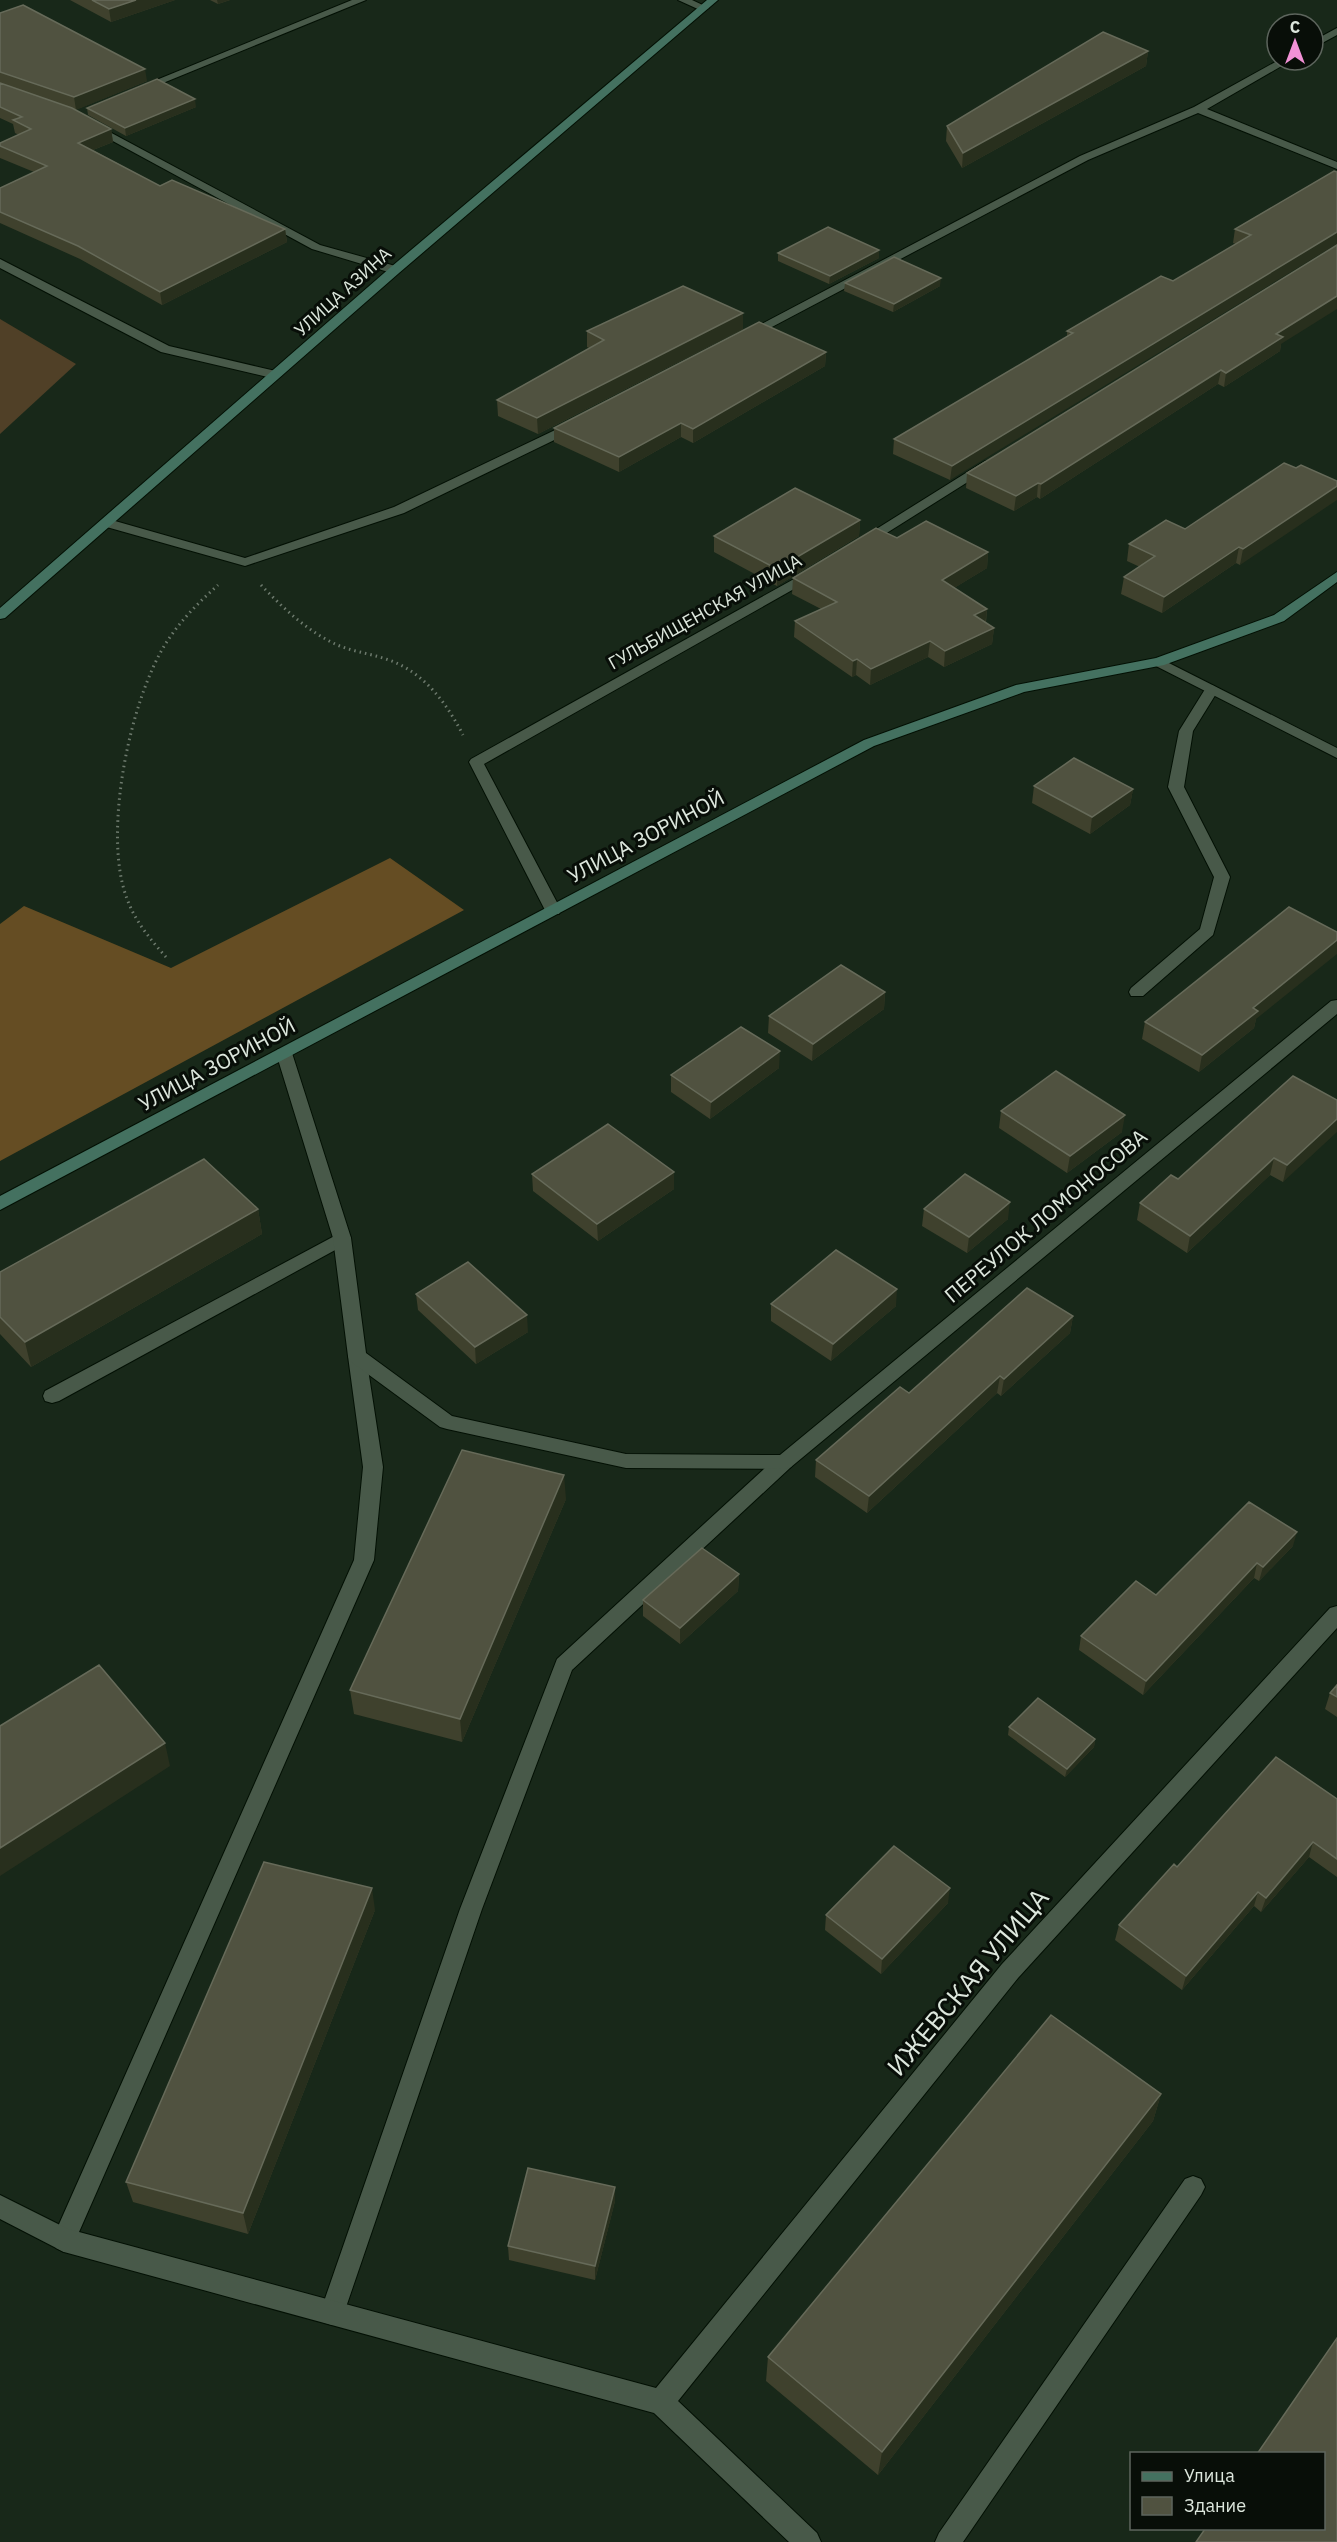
<svg xmlns="http://www.w3.org/2000/svg" width="1337" height="2542" font-family="'IBM Plex Sans',sans-serif">
	<style>
		.green { fill: #504027 }
		.forest { fill: #654d23 }
		.lines { fill: none; stroke-linecap: round; stroke-linejoin: round }
		.lane-casing { stroke: #031004; stroke-width: 2 }
		.street-casing { stroke: #031004; stroke-width: 2 }
		.secondary-casing { stroke: #031004; stroke-width: 2 }
		.path { stroke: #6d7a6d; stroke-width: 3; stroke-dasharray: 1.5 4; stroke-linecap: butt }
		.lane { fill: #485949; fill-rule: evenodd }
		.street { fill: #485949; fill-rule: evenodd }
		.secondary { fill: #447160; fill-rule: evenodd }
		.wall { fill: #3f412d }
		.shaded-wall { fill: #282f1d }
		.building { fill: #505240; stroke: #666a59; stroke-width: 1.5 }
		.labels { text-anchor: middle; stroke-width: 6; stroke-linejoin: round; paint-order: stroke }
		.far-street-label { font-size: 18px; fill: #dde7dd; stroke: #080e08 }
		.street-label { font-size: 21px; fill: #dde7dd; stroke: #080e08 }
		.near-street-label { font-size: 26px; fill: #dde7dd; stroke: #080e08 }
	</style>
	<rect width="100%" height="100%" fill="#182819"/>
	<!-- green -->
	<path class="green" d="M0,319L76,364L0,434Z"/>
	<!-- forest -->
	<path class="forest" d="M390,858L464,910L0,1161V924L24,906L171,968Z"/>
	<g class="lines">
		<defs>
			<path id="lane" d="M1212,685L1219,689L1193,731L1184,787L1230,877L1213,935L1143,996H1131L1129,992L1131,988L1200,929L1214,877L1168,787L1179,731L1207,686Z
				M342,1232L348,1233L351,1238L348,1243L59,1401L52,1403L45,1401L43,1396L45,1391Z
				M357,1349L364,1351L366,1356L383,1467L374,1560L72,2248L64,2252L56,2248L52,2240L354,1560L363,1467L348,1356L350,1351Z
				M784,1455L791,1457L794,1462L791,1467L572,1670L482,1909L344,2313L341,2322L332,2325L323,2322L320,2313L460,1909L557,1659L777,1457Z
				M1193,2176L1201,2179L1205,2187L1201,2195L963,2542H935L939,2533L1185,2179Z"/>
			<path id="street" d="M352,0H366L141,92L137,93L132,90Z
				M678,0H692L709,8L700,10Z
				M1337,28V35L1313,48V41Z
				M1279,60H1292L1207,109L1337,162V169L1198,113L1088,160L749,339L745,340L739,336L1080,156L1194,107Z
				M91,122L320,245L399,267L401,270L395,274L312,249L87,127L86,125Z
				M0,259L169,346L280,372L282,375L276,379L161,352L0,268Z
				M574,421L579,422L580,425L579,428L404,513L245,566L103,526L101,523L108,519L245,558L394,507Z
				M985,461L992,465L990,468L866,546L861,547L854,543Z
				M812,569L817,570L819,573L817,576L484,764L561,910L559,914H547L469,762L471,759Z
				M1159,658L1337,748V758L1154,665L1152,662Z
				M1337,1000V1014L791,1467L784,1469L626,1468L447,1429L440,1427L350,1361L348,1356L333,1238L276,1053L278,1049H290L292,1053L351,1238L366,1353L452,1416L626,1454L780,1455L1331,1001Z
				M1337,1606V1628L1018,1978L678,2401L817,2533L821,2542H789L654,2413L64,2252L0,2219V2195L68,2229L656,2388L1002,1964L1330,1608Z"/>
			<path id="secondary" d="M707,0H718L399,273L5,618L0,619V608L391,267Z
				M1337,572V582L1284,621L1164,665L1024,692L874,746L0,1210V1196L864,740L1016,685L1156,658L1274,615Z"/>
		</defs>
		<!-- lane casing -->
		<use href="#lane" class="lane-casing"/>
		<!-- street casing -->
		<use href="#street" class="street-casing"/>
		<!-- secondary casing -->
		<use href="#secondary" class="secondary-casing"/>
		<!-- path -->
		<path class="path" d="M261,585C282,607 305,629 333,643C349,651 368,653 386,659C423,671 446,702 463,735
			M166,957C150,939 134,920 126,896C103,831 130,700 166,643C180,621 199,602 218,585"/>
		<!-- lane -->
		<use href="#lane" class="lane"/>
		<!-- street -->
		<use href="#street" class="street"/>
		<!-- secondary -->
		<use href="#secondary" class="secondary"/>
	</g>
	<!-- wall -->
	<path class="wall" d="M70,0H175L111,22Z
		M210,0H230L218,4Z
		M0,13L147,81L75,110L111,129L113,142L93,150L160,186L285,229L287,242L162,305L80,259L0,223V188L34,172L0,158V143L19,135L15,133L13,124L0,118Z
		M1148,51L1146,66L962,168L946,141L947,126Z
		M196,107L126,136L88,115L87,108Z
		M1334,171L950,480L893,454L894,439L1067,337V331L1173,281L1236,244L1233,243L1235,229Z
		M778,253L879,258L829,284L778,261Z
		M845,283L940,286L893,312L844,291Z
		M743,329L538,434L498,416L497,400L589,348L587,347V331Z
		M1281,344L1280,351L1224,387L1218,384L1040,499L1037,497L1014,511L966,488L967,473Z
		M826,352L825,366L693,443L681,437L619,472L554,442V428Z
		M1284,463L1240,565L1236,563L1162,613L1121,594L1124,577L1140,567L1127,561L1129,544L1185,529Z
		M860,520L859,536L777,586L714,552V536Z
		M897,538L988,552L987,568L954,588L987,609L986,623L994,628L992,644L944,667L928,657L870,685L856,675L852,677L794,637L795,621L821,609L792,594L793,578Z
		M1034,786L1133,789L1130,805L1090,834L1032,803Z
		M885,992L884,1009L812,1061L768,1033L769,1016Z
		M1256,1019L1254,1028L1199,1072L1142,1039L1145,1022Z
		M779,1068L710,1119L671,1092V1075Z
		M1337,1100L1283,1182L1270,1175L1187,1253L1137,1220L1140,1203L1178,1179Z
		M1001,1111L1122,1132L1067,1173L999,1128Z
		M674,1172V1189L598,1241L533,1191L532,1174Z
		M258,1209L262,1234L31,1367L0,1334V1272Z
		M924,1209L1008,1219L967,1253L922,1226Z
		M416,1294L528,1332L476,1364L418,1310Z
		M771,1304L896,1306L831,1361L771,1321Z
		M1073,1316L1070,1333L1001,1396L997,1393L867,1513L815,1477L816,1460L909,1393Z
		M566,1499L462,1742L354,1714L350,1690Z
		M1293,1546L1259,1581L1254,1578L1143,1695L1079,1650L1081,1636L1156,1595Z
		M739,1574L738,1591L680,1644L643,1616V1600Z
		M1337,1685V1717L1325,1709L1330,1693Z
		M1009,1727L1095,1739L1094,1747L1065,1777L1008,1735Z
		M1337,1799V1877L1309,1857L1261,1912L1254,1906L1182,1990L1115,1940L1119,1925L1177,1867Z
		M948,1903L881,1974L825,1930L826,1915Z
		M375,1910L248,2234L133,2202L126,2182Z
		M1161,2094L1153,2121L878,2475L766,2381L768,2357Z
		M615,2201L595,2280L509,2260L508,2246Z"/>
	<!-- shaded-wall -->
	<path class="shaded-wall" d="M136,0H175L111,22L109,9Z
		M217,0H230L218,4Z
		M1148,51L1146,66L962,168L963,153Z
		M145,69L147,81L76,110L74,97Z
		M195,99L196,107L126,136L125,128Z
		M111,129L113,142L80,155L78,143Z
		M285,229L287,242L162,305L160,292Z
		M1337,232V244L950,480L952,466Z
		M879,250V258L829,284L830,276Z
		M941,278L940,286L893,312L894,304Z
		M1337,296V309L1281,344L1280,351L1224,387L1226,373L1276,334Z
		M743,313V329L538,434L537,418Z
		M826,352L825,366L693,443V429Z
		M1221,370L1218,384L1040,499L1041,484Z
		M681,423V437L619,472V457Z
		M1038,483L1037,497L1014,511L1016,496Z
		M1337,486V500L1240,565L1243,549Z
		M860,520L859,536L777,586V569Z
		M1239,547L1236,563L1162,613L1164,597Z
		M988,552L987,568L941,596L942,580Z
		M987,609L985,625L974,615Z
		M994,628L992,644L944,667L945,651Z
		M930,641L928,657L870,685L871,669Z
		M857,659L856,675L852,677L853,661Z
		M1133,789L1130,805L1090,834L1092,817Z
		M1337,940V954L1256,1019L1254,1028L1199,1072L1202,1055L1253,1008Z
		M885,992L884,1009L812,1061L813,1044Z
		M780,1051L779,1068L710,1119L711,1102Z
		M1125,1115L1122,1132L1067,1173L1070,1156Z
		M1337,1119V1132L1283,1182L1287,1165Z
		M1274,1158L1270,1175L1187,1253L1190,1236Z
		M674,1172V1189L598,1241L597,1224Z
		M1010,1202L1008,1219L967,1253L969,1237Z
		M258,1209L262,1234L31,1367L25,1342Z
		M897,1289L896,1306L831,1361L833,1344Z
		M527,1315L528,1332L476,1364L475,1347Z
		M1073,1316L1070,1333L1001,1396L1004,1379Z
		M1000,1376L997,1393L867,1513L869,1496Z
		M564,1475L566,1499L462,1742L460,1719Z
		M1297,1532L1293,1546L1259,1581L1263,1567Z
		M1257,1563L1254,1578L1143,1695L1146,1681Z
		M739,1574L738,1591L680,1644V1628Z
		M1095,1739L1094,1747L1065,1777L1067,1769Z
		M165,1743L170,1766L0,1876V1848Z
		M1313,1842L1309,1857L1261,1912L1266,1898Z
		M372,1888L375,1910L248,2234L243,2213Z
		M950,1888L948,1903L881,1974L882,1959Z
		M1258,1892L1254,1906L1182,1990L1186,1976Z
		M1161,2094L1153,2121L878,2475L882,2452Z
		M615,2187V2201L595,2280V2266Z"/>
	<!-- building -->
	<path class="building" d="M92,0H136L109,9Z
		M23,5L145,69L74,97L0,72V13Z
		M1103,32L1148,51L963,153L947,126Z
		M157,79L195,99L125,128L87,108Z
		M0,83L72,108L111,129L78,143L160,186L172,180L285,229L160,292L78,246L0,212V188L47,166L0,146V143L31,129L13,120L22,117L0,107Z
		M1334,171L1337,172V232L952,466L894,439L1073,333L1067,331L1161,276L1173,281L1251,235L1235,229Z
		M828,227L879,250L830,276L778,253Z
		M1337,245V296L1276,334L1283,337L1226,373L1221,370L1041,484L1038,483L1016,496L967,473Z
		M894,257L941,278L894,304L845,283Z
		M683,286L743,313L537,418L497,400L604,340L587,331Z
		M759,322L826,352L693,429L681,423L619,457L554,428Z
		M1284,463L1296,468L1301,465L1337,481V486L1243,549L1239,547L1164,597L1124,577L1155,556L1129,544L1166,520L1185,529Z
		M795,488L860,520L777,569L714,536Z
		M926,521L988,552L942,580L987,609L974,615L994,628L945,651L930,641L871,669L857,659L853,661L795,621L837,602L793,578L876,528L897,538Z
		M1074,758L1133,789L1092,817L1034,786Z
		M1289,907L1337,932V940L1253,1008L1258,1011L1202,1055L1145,1022Z
		M841,965L885,992L813,1044L769,1016Z
		M741,1027L780,1051L711,1102L671,1075Z
		M1056,1071L1125,1115L1070,1156L1001,1111Z
		M1293,1076L1337,1100V1119L1287,1165L1274,1158L1190,1236L1140,1203L1171,1175L1178,1179Z
		M608,1124L674,1172L597,1224L532,1174Z
		M204,1159L258,1209L25,1342L0,1317V1272Z
		M965,1174L1010,1202L969,1237L924,1209Z
		M836,1250L897,1289L833,1344L771,1304Z
		M468,1262L527,1315L475,1347L416,1294Z
		M1027,1288L1073,1316L1004,1379L1000,1376L869,1496L816,1460L900,1387L909,1393Z
		M462,1450L564,1475L460,1719L350,1690Z
		M1249,1502L1297,1532L1263,1567L1257,1563L1146,1681L1081,1636L1136,1581L1156,1595Z
		M702,1548L739,1574L680,1628L643,1600Z
		M99,1665L165,1743L0,1848V1726Z
		M1337,1685V1697L1330,1693Z
		M1038,1698L1095,1739L1067,1769L1009,1727Z
		M1276,1757L1337,1799V1859L1313,1842L1266,1898L1258,1892L1186,1976L1119,1925L1174,1864L1177,1867Z
		M894,1846L950,1888L882,1959L826,1915Z
		M264,1862L372,1888L243,2213L126,2182Z
		M1051,2015L1161,2094L882,2452L768,2357Z
		M528,2168L615,2187L595,2266L508,2246Z
		M1337,2338V2542H1196L1205,2529H1323V2454H1257Z"/>
	<g class="labels">
		<!-- far-street labels -->
		<g class="far-street-label">
			<text transform="translate(343 292) rotate(-42)" y="6">УЛИЦА АЗИНА</text>
			<text transform="translate(705 612) rotate(-29)" y="6">ГУЛЬБИЩЕНСКАЯ УЛИЦА</text>
		</g>
		<!-- street labels -->
		<g class="street-label">
			<text transform="translate(646 837) rotate(-28)" y="7">УЛИЦА ЗОРИНОЙ</text>
			<text transform="translate(217 1065) rotate(-28)" y="7">УЛИЦА ЗОРИНОЙ</text>
			<text transform="translate(1046 1216) rotate(-40)" y="7">ПЕРЕУЛОК ЛОМОНОСОВА</text>
		</g>
		<!-- near-street labels -->
		<g class="near-street-label">
			<text transform="translate(968 1982) rotate(-50)" y="9">ИЖЕВСКАЯ УЛИЦА</text>
		</g>
	</g>
	<!-- legend -->
	<rect x="1130" y="2452" width="195" height="78" fill="#080e08" stroke="#5d655d" stroke-width="1.5"/>
	<rect x="1142" y="2472" width="30" height="9" fill="#447160" stroke="#5d655d" stroke-width="1.5"/>
	<text x="1184" y="2482" font-size="18" fill="#dde7dd">Улица</text>
	<rect x="1142" y="2497" width="30" height="18" fill="#505240" stroke="#5d655d" stroke-width="1.5"/>
	<text x="1184" y="2512" font-size="18" fill="#dde7dd">Здание</text>
	<!-- north arrow -->
	<g transform="translate(1295 42)"><circle r="28" fill="#080e08" stroke="#5d655d" stroke-width="1.5"/>
	<path d="M0-4.5L10 22L0 15L-10 22Z" fill="#f291d6"/>
	<text y="-9" font-size="16" font-weight="bold" text-anchor="middle" fill="#dde7dd">С</text>
	</g>
</svg>
